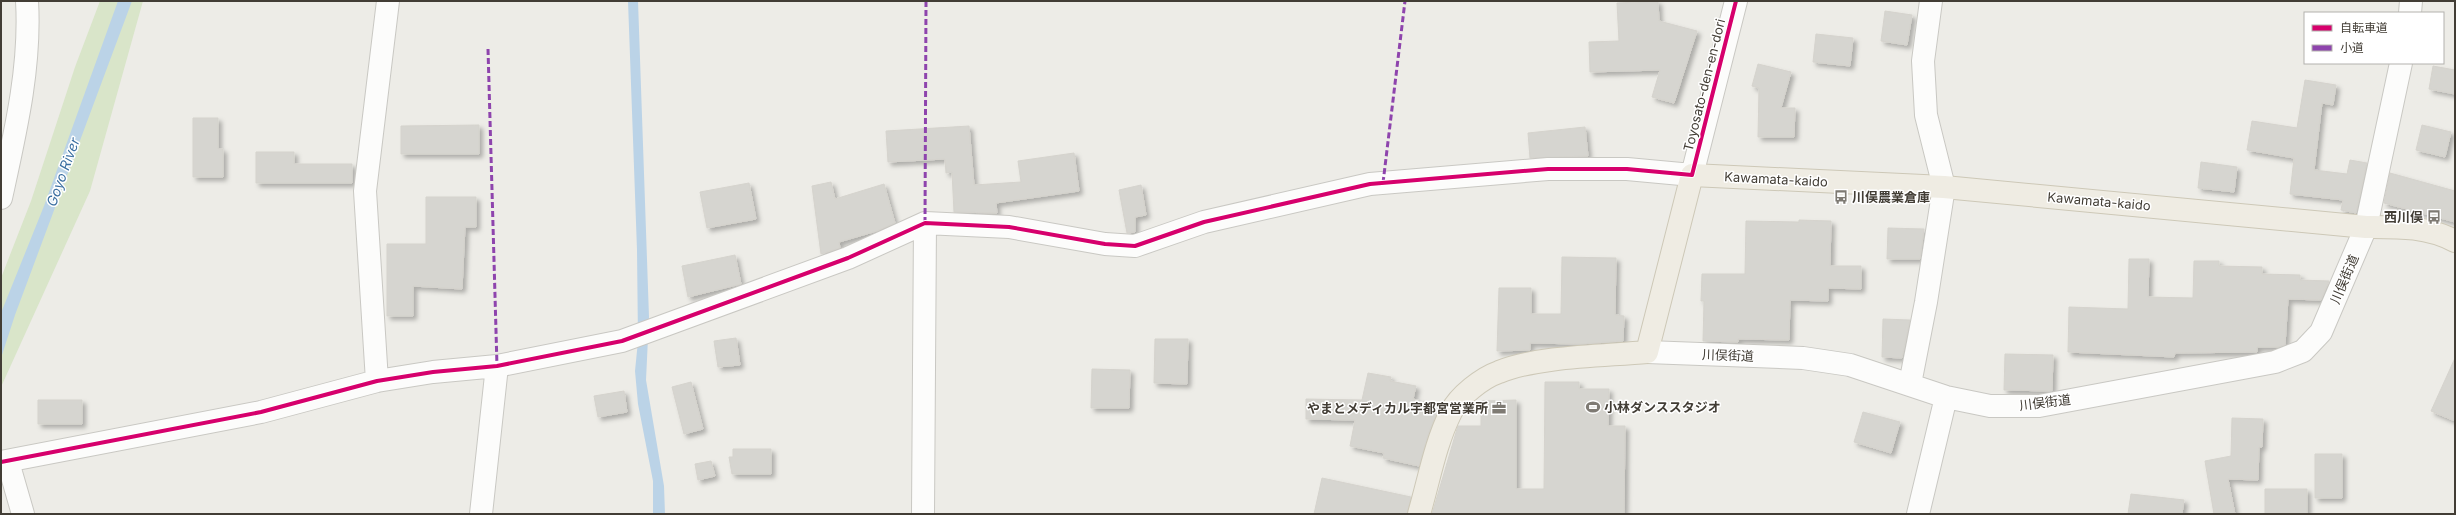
<svg xmlns="http://www.w3.org/2000/svg" width="2456" height="515" font-family="Inter,'Noto Sans JP',sans-serif">
	<style>
		.green { fill: #d9e5c9 }
		.water { fill: #bbd3e7 }
		.building { fill: #d6d5d0; stroke: #d5d3cd; filter: url(#shadow) }
		.lines { fill: none; stroke-linecap: round; stroke-linejoin: round }
		.minor-casing { stroke: #c9c8c3; stroke-width: 24 }
		.major-casing { stroke: #cdc8b7; stroke-width: 24 }
		.minor { stroke: #fcfcfb; stroke-width: 22 }
		.major { stroke: #efece3; stroke-width: 22 }
		.quiet { stroke: #8e44ad; stroke-width: 3; stroke-dasharray: 6 3; stroke-linecap: butt }
		.cycleway-casing { stroke: #fff; stroke-width: 6 }
		.cycleway { stroke: #d6006c; stroke-width: 4 }
		.labels { text-anchor: middle; stroke-width: 3; stroke-linejoin: round; paint-order: stroke }
		.street-label { font-size: 13px; fill: #423d35; stroke: #fff }
		.poi-label { font-size: 13px; font-weight: bold; fill: #423d35; stroke: #fff; text-anchor: start }
		.water-label { font-size: 14px; font-style: italic; fill: #3b6fa1; stroke: #fff }
	</style>
	<defs>
		<filter id="shadow"><feDropShadow dx="3.5" dy="3.5" stdDeviation="2" flood-color="#0004"/></filter>
	</defs>
	<rect width="100%" height="100%" fill="#edece7"/>
	<!-- green -->
	<path class="green" d="M100,1H143L90,191L1,387V278L31,201L75,67Z"/>
	<!-- water -->
	<path class="water" d="M118,1H132L15,315L1,358V313L44,206Z
		M628,1H638L649,317L646,380L664,486L665,514H653V481L638,404L635,371L638,341L637,250Z"/>
	<!-- building -->
	<path class="building" d="M1658,1L1659,21L1697,31L1674,103L1652,97L1660,70L1590,72L1589,42L1619,41L1617,3Z
		M1885,11L1912,15L1907,45L1881,41Z
		M1816,34L1853,38L1850,66L1813,62Z
		M1758,64L1791,72L1781,108H1795L1794,137H1758L1759,88L1752,86Z
		M2433,66L2455,70V94L2429,89Z
		M2305,80L2336,85L2333,105L2322,103L2314,170L2347,174L2350,160L2367,163L2356,213L2341,210L2343,200L2290,194L2294,158L2247,150L2252,121L2297,128Z
		M193,118H218V149H223V177H193Z
		M479,125V154H401V126Z
		M2422,125L2451,132L2445,157L2416,150Z
		M969,126L974,185L1021,182L1018,161L1074,153L1079,191L996,203L997,213L954,212L952,172L946,173L945,159L888,162L886,131Z
		M1585,127L1588,156L1530,158L1528,133Z
		M256,152H294V164H352V183H256Z
		M2201,162L2237,167L2234,192L2198,188Z
		M2390,173L2455,191V222L2384,203Z
		M831,182L835,199L884,184L895,223L877,231L839,242L840,248L821,254L812,186Z
		M749,183L756,219L707,228L700,192Z
		M1141,185L1146,215L1135,217V232L1127,233L1119,190Z
		M426,197H476V227H465L462,289L413,286V316H387V244H426Z
		M1799,220L1831,221L1830,266H1861V289L1828,288V301L1790,300L1789,340L1738,339V342L1703,341L1704,301H1701L1702,274H1745L1746,221L1799,222Z
		M1888,228L1924,229L1920,259H1887Z
		M735,255L741,284L688,297L682,266Z
		M1562,257L1616,258L1615,315L1624,316L1623,341L1580,344L1530,343V350L1497,351L1499,288H1531V314H1561Z
		M2129,259H2149L2148,297L2193,298L2194,261H2219V266L2262,267V274L2300,275V280L2329,281L2321,300L2288,299L2285,345L2278,347H2257V352L2175,353L2174,357L2068,352L2069,307L2128,309Z
		M1883,319L1910,320L1902,358L1882,357Z
		M736,338L740,365L718,367L714,341Z
		M1155,339H1188L1187,384L1154,383Z
		M2005,354L2053,355L2052,391L2004,390Z
		M2455,358V421L2431,411Z
		M1092,369L1130,370L1129,408H1091Z
		M1368,373L1391,377L1390,381L1416,386L1413,399L1440,406L1429,432L1419,466L1383,458L1384,453L1350,446L1355,420L1306,419V399L1362,400Z
		M691,382L703,429L684,434L672,387Z
		M1545,382H1579V389H1609L1608,426H1625L1624,514H1432L1457,429L1458,426H1481V401L1516,400V489H1544Z
		M624,391L627,412L598,417L594,396Z
		M38,400H82V424H38Z
		M1863,412L1900,422L1891,453L1854,442Z
		M2232,418L2263,419L2262,447H2259L2258,480L2228,479L2235,514H2214L2205,461L2231,456Z
		M733,449H771V474H732L729,457H733Z
		M2315,454H2342V498H2315Z
		M711,461L715,476L698,480L695,464Z
		M1322,478L1411,497L1407,514H1314Z
		M2265,489H2307V514H2265Z
		M2131,494L2184,500L2182,514H2128Z"/>
	<g class="lines">
		<defs>
			<path id="minor" d="M2410,13L2411,1
				M1,198C15,134 31,67 27,1
				M1647,352L1803,358L1850,365L1946,397L1990,406H2039L2275,362L2303,351L2321,332L2366,227L2401,63
				M377,381L365,191L388,1
				M1910,384L1926,302L1944,187L1926,115L1923,61L1931,1
				M1,462L261,412L377,381L433,372L497,366L622,341L848,258L925,223L1009,227L1105,244L1135,246L1204,222L1370,184L1548,169H1627L1692,175L1736,1
				M8,462L23,514
				M481,514L497,366
				M923,514L925,223
				M1918,514L1946,397"/>
			<path id="major" d="M1419,514C1429,480 1435,444 1451,412C1459,396 1482,378 1499,372C1539,356 1603,356 1647,352L1692,175L1944,187L2366,227C2398,227 2426,226 2455,241"/>
		</defs>
		<!-- minor casing -->
		<use href="#minor" class="minor-casing"/>
		<!-- major casing -->
		<use href="#major" class="major-casing"/>
		<!-- minor -->
		<use href="#minor" class="minor"/>
		<!-- major -->
		<use href="#major" class="major"/>
		<!-- quiet -->
		<path class="quiet" d="M488,49L497,366
			M1383,183L1405,1
			M925,223L926,1"/>
		<defs>
			<path id="cycleway" d="M1,462L261,412L377,381L433,372L497,366L622,341L848,258L925,223L1009,227L1105,244L1135,246L1204,222L1370,184L1548,169H1627L1692,175L1736,1"/>
		</defs>
		<!-- cycleway casing -->
		<use href="#cycleway" class="cycleway-casing"/>
		<!-- cycleway -->
		<use href="#cycleway" class="cycleway"/>
	</g>
	<!-- icons -->
	<defs>
		<symbol id="bus-bare" viewBox="-9 -9 18 18"><path d="M-5-6H5V4H4V6H2V4H-2V6H-4V4H-5ZM-3.5-4V0h7V-4ZM-3.5 1.2v1.5H-2V1.2ZM2 1.2v1.5H3.5V1.2Z" fill="#7e7a73" stroke="#fff" stroke-width="2.5" paint-order="stroke"/></symbol>
		<symbol id="stadium-bare" viewBox="-9 -9 18 18"><path d="M0-5a6.5 5 0 1 0 0 10a6.5 5 0 1 0 0-10ZM-3.5-1.8h7v3.6h-7Z" fill="#7e7a73" stroke="#fff" stroke-width="2.5" paint-order="stroke"/></symbol>
		<symbol id="office-bare" viewBox="-9 -9 18 18"><path d="M-6-3h4V-5.5h4V-3h4V5H-6ZM-1-4.5V-3h2v-1.5ZM-6 0V1H6V0Z" fill="#7e7a73" stroke="#fff" stroke-width="2.5" paint-order="stroke"/></symbol>
	</defs>
	<g fill-rule="evenodd">
		<use href="#bus-bare" x="1831" y="187" width="20" height="20"/>
		<use href="#bus-bare" x="2424" y="207" width="20" height="20"/>
		<use href="#stadium-bare" x="1583" y="397" width="20" height="20"/>
		<use href="#office-bare" x="1489" y="398" width="20" height="20"/>
	</g>
	<g class="labels">
		<!-- street labels -->
		<g class="street-label">
			<text transform="translate(1704 85) rotate(-76)" y="5">Toyosato-den-en-dori</text>
			<text transform="translate(1776 179) rotate(3)" y="5">Kawamata-kaido</text>
			<text transform="translate(2099 201) rotate(5)" y="5">Kawamata-kaido</text>
			<text transform="translate(2344 279) rotate(-67)" y="5">川俣街道</text>
			<text transform="translate(1728 355) rotate(2)" y="5">川俣街道</text>
			<text transform="translate(2045 402) rotate(-7)" y="5">川俣街道</text>
		</g>
		<!-- poi labels -->
		<g class="poi-label">
			<text x="1852" y="202">川俣農業倉庫</text>
			<text x="2423" y="222" text-anchor="end">西川俣</text>
			<text x="1604" y="412">小林ダンススタジオ</text>
			<text x="1488" y="413" text-anchor="end">やまとメディカル宇都宮営業所</text>
		</g>
		<!-- water labels -->
		<g class="water-label">
			<text transform="translate(63 172) rotate(-70)" y="5">Goyo River</text>
		</g>
	</g>
	<!-- border -->
	<rect width="2456" height="515" fill="none" stroke="#423d35" stroke-width="4"/>
	<!-- legend -->
	<rect x="2304" y="12" width="140" height="52" fill="#ffffff" stroke="#b3b1ae"/>
	<rect x="2312" y="25" width="20" height="6" fill="#d6006c" stroke="#b3b1ae"/>
	<text x="2340" y="32" font-size="12" fill="#423d35">自転車道</text>
	<rect x="2312" y="45" width="20" height="6" fill="#8e44ad" stroke="#b3b1ae"/>
	<text x="2340" y="52" font-size="12" fill="#423d35">小道</text>
</svg>
